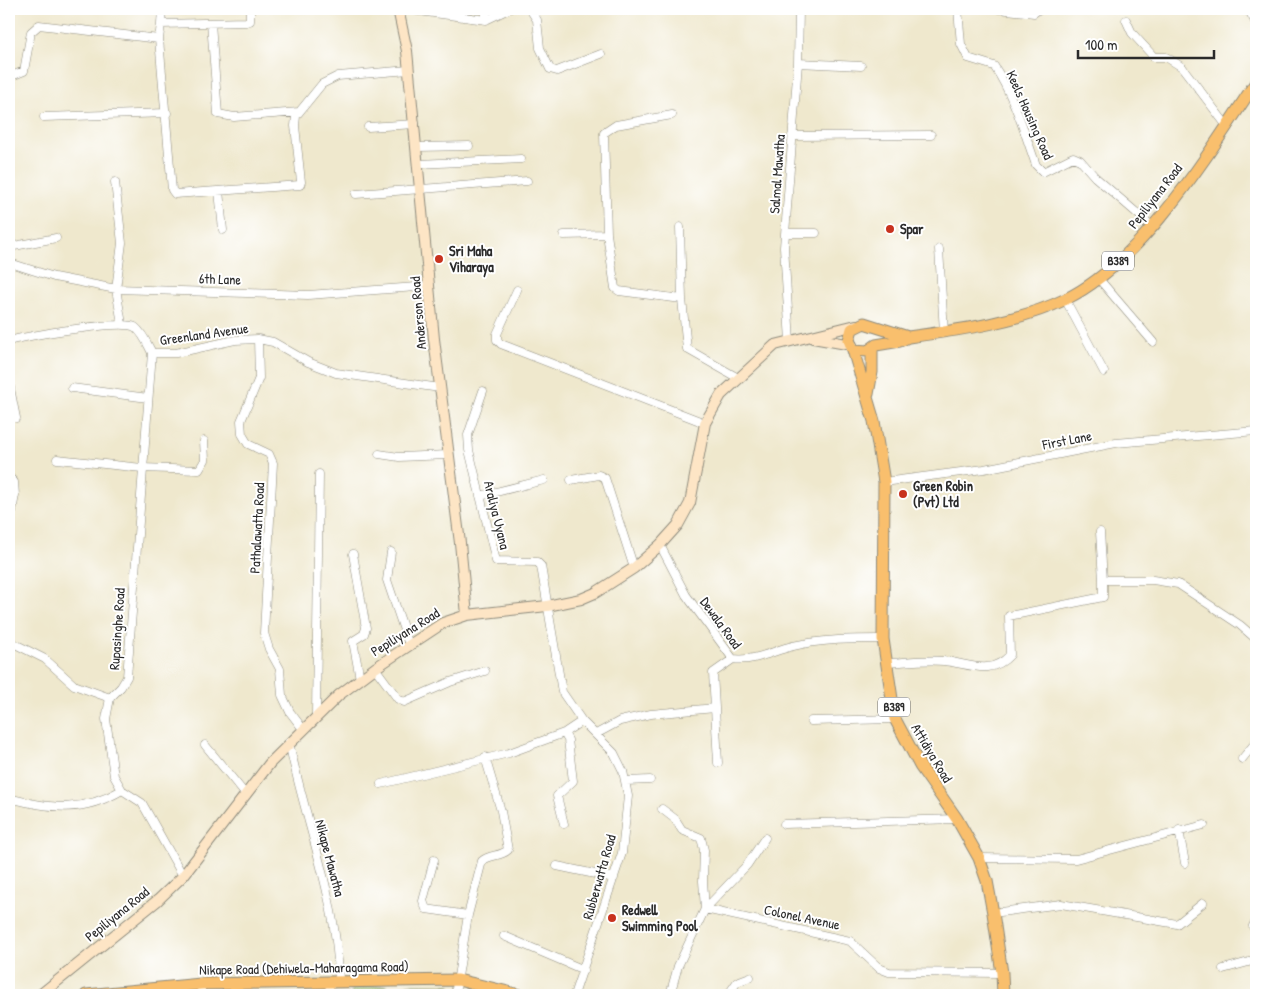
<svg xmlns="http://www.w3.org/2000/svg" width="1265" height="1004" font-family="'Patrick Hand',sans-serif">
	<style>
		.forest { fill: url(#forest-firs); stroke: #5c6d46 }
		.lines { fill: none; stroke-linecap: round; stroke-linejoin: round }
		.minor-casing { stroke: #8d8a7c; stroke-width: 9 }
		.secondary-casing { stroke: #8d8a7c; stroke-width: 12 }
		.primary-casing { stroke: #8d8a7c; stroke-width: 13 }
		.minor { stroke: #fff; stroke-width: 8 }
		.secondary { stroke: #fde5c5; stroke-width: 10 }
		.primary { stroke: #f9bf6d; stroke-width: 11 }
		.poi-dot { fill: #c8321e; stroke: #fff; stroke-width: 2 }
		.labels { text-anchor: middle; stroke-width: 4; stroke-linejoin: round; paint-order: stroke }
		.shield { fill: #fff; stroke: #6b6b6b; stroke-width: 1 }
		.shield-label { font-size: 12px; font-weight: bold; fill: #2b2b2b }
		.street-label { font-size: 14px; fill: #2b2b2b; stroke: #fff }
		.poi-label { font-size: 14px; font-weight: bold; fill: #2b2b2b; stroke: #fff; text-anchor: start }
	</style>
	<defs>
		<pattern id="forest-firs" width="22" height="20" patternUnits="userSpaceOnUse" patternTransform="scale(1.25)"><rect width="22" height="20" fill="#8eaf62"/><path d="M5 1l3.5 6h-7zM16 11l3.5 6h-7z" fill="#748f51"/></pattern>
	</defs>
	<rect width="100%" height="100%" fill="#fff"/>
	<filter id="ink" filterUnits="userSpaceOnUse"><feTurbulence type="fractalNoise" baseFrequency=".02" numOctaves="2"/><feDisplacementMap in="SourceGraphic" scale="10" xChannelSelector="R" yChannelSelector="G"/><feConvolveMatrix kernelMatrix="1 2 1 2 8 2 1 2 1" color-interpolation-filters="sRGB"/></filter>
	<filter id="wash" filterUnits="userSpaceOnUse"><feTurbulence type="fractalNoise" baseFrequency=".0096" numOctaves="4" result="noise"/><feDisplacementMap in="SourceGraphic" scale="20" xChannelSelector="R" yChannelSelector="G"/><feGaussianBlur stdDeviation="1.12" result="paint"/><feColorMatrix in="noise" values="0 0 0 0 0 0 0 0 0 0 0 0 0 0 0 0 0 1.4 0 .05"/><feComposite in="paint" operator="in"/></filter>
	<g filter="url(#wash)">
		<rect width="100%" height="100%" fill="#efe8cd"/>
		<!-- forest -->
		<path class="forest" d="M407,984L451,985L449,995H405Z
			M387,985L388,995H352L351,986Z"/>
	</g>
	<g filter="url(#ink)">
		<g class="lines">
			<defs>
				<path id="minor" d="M404,9L486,20L509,9
					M486,9V20
					M530,9L537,20L540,48L550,69L557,71L601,54
					M958,9L961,44L968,58L994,66C1014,96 1024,131 1036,165L1043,172L1073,157L1080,160L1095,177L1153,227
					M999,9L1034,13L1039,9
					M1248,9L1256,23
					M1126,20L1132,33L1154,57H1166L1182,67L1227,126
					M211,23L218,114L234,117L299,112
					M161,24L162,9
					M159,39L172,190L175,194L300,185L301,182L295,126L296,116L322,84L338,76L409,70
					M798,63L861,66
					M9,77L24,71L31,32L39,25L159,39L161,24L246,22L250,21V9
					M44,117L167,113
					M368,127L415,124
					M792,136L931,135
					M418,147L469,146
					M419,164L521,159
					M115,182L122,243L116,289L122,324
					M219,191L223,230
					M356,194L527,181
					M680,227L682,299
					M786,233H816
					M607,234L604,133L616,125L672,115
					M564,235L607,234L615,288L619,291L682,299L687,349L738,378
					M9,247L56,238
					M939,249L944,332
					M13,264L54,277L116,289L308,295L430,286
					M1099,279L1153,342
					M517,290L497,334V340L501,344L705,423
					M1065,299L1104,372
					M258,339L259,378L241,421L242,434L248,444L269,454L273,463L264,633L269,649L280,669L282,695L290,712L303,729
					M9,341C27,336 122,319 135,327C143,333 148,345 152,353H176L235,340L258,339L273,342L308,362L336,373L440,388
					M790,341L784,247L798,63L799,9
					M152,353L127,677L121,687L110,698L106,719L114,776L122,790L142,803L183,876
					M9,383L16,418
					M72,388L148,398
					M483,391L468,435L469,450L496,561L537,562L541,566L562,692L582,721L614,753L623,771L628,796L622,853L574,995
					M379,454L399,457L448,455
					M57,459L142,468L199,470L205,460L204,441
					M9,477L14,482L15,495L9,528
					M571,480L599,475L605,478L634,568
					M884,482L984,469L1116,443L1256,431
					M480,496L544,480
					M1100,532L1103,580
					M660,545L686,595L733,659C754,662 772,651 793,646C823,639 853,639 883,639
					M391,552L387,580L409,645
					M353,554L366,628L364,634L353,641L360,679
					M9,641L45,659L74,685L110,698
					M888,663C906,662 926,659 944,661C968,663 990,677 1010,655L1009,616L1103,597V580H1153L1178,584L1240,625L1256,639
					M375,668L398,699L404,702L450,682L485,671
					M715,708L718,763
					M316,716L319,474
					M811,721L895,719
					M596,734L620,721L651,714L715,708L713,673L733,659
					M289,742C305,821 338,902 339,981
					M205,745L246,795
					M1242,759L1256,742
					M626,781L650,780
					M381,784L509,753L564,733L582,721
					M9,798C51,809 83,813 122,790
					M662,809L675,819L682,830L701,838L704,850L703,881L705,909L678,966L670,995
					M9,812L10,798
					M564,824L557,796L573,781L568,740L564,733
					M784,824L957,819
					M1179,830L1185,863
					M979,858L1076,859L1204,825
					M434,860L423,901L426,909L468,915
					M557,866L614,878
					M705,909L850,941L879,968L889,972L1002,973
					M705,909L747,865L765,838
					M993,913L1061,904L1177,924L1203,903
					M1256,920L1253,926L1256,933
					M504,936L584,970
					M1223,969L1256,960
					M201,995V984
					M329,995L330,981
					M455,995L468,915L482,861C490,854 500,857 508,850L501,811L485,757
					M728,995L737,982L750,977"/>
				<path id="secondary" d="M398,9L407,51L434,339L460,543L467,615
					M813,338L852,345
					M40,995L158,900L183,876L270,763L339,695L375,668L443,623L467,615L547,606L581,599L595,593L634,568L660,545L678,525L690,503L705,423L721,395L775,345L856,325"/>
				<path id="primary" d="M908,337L864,323L852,329L849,340L853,350L868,351L876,345L900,341L908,337C959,330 1019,322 1066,299C1143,261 1209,153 1256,82
					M853,350L874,421L884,482L883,639L895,719L920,766L957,819L979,858L987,881L993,913L1002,973L1003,995
					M868,394L872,372V349
					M86,995L201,984L458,980L520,995"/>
			</defs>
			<!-- minor casing -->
			<use href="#minor" class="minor-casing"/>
			<!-- secondary casing -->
			<use href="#secondary" class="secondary-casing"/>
			<!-- primary casing -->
			<use href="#primary" class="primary-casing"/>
			<!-- minor -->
			<use href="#minor" class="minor"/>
			<!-- secondary -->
			<use href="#secondary" class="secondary"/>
			<!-- primary -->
			<use href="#primary" class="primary"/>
		</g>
	</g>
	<!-- markers -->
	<g class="poi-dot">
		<circle cx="890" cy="229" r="5"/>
		<circle cx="439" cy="259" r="5"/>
		<circle cx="903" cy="494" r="5"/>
		<circle cx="612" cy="918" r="5"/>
	</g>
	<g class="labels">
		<!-- shield labels -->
		<g class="shield">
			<rect x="1102" y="251.5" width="32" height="19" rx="4"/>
			<rect x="878" y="697.5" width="32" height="19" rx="4"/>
		</g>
		<g class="shield-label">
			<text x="1118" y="265">B389</text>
			<text x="894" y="711">B389</text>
		</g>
		<!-- street labels -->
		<g class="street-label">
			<text transform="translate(1030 115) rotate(66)" y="5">Keels Housing Road</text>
			<text transform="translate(777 174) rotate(-86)" y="5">Salmal Mawatha</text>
			<text transform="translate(1155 196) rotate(-52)" y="5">Pepiliyana Road</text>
			<text transform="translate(220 279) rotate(2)" y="5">6th Lane</text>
			<text transform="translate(418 313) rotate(-95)" y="5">Anderson Road</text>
			<text transform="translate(204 334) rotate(-8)" y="5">Greenland Avenue</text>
			<text transform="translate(1067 440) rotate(-11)" y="5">First Lane</text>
			<text transform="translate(497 515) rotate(76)" y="5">Araliya Uyana</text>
			<text transform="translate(257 528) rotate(-87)" y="5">Pathalawatta Road</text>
			<text transform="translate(721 623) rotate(54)" y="5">Dewala Road</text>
			<text transform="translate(117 629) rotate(-86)" y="5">Rupasinghe Road</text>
			<text transform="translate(405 632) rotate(-32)" y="5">Pepiliyana Road</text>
			<text transform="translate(932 753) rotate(59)" y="5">Attidiya Road</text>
			<text transform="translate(330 858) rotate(75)" y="5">Nikape Mawatha</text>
			<text transform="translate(599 877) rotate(-74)" y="5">Rubberwatta Road</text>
			<text transform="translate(117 914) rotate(-39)" y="5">Pepiliyana Road</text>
			<text transform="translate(802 917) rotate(12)" y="5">Colonel Avenue</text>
			<text transform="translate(304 968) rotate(-1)" y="5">Nikape Road (Dehiwela-Maharagama Road)</text>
		</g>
		<!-- poi labels -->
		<g class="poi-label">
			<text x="900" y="234">Spar</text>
			<text x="449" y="256">Sri Maha<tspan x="449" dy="16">Viharaya</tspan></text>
			<text x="913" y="491">Green Robin<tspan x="913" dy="16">(Pvt) Ltd</tspan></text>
			<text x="622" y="915">Redwell<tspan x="622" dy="16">Swimming Pool</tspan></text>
		</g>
	</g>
	<!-- margin -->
	<rect width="1265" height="1004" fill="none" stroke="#fff" stroke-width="30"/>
	<!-- scale -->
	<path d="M1078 50v8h136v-8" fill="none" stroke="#2b2b2b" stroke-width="2.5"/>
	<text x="1085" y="50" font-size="15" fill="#2b2b2b" stroke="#ffffff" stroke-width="4" paint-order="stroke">100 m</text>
</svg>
